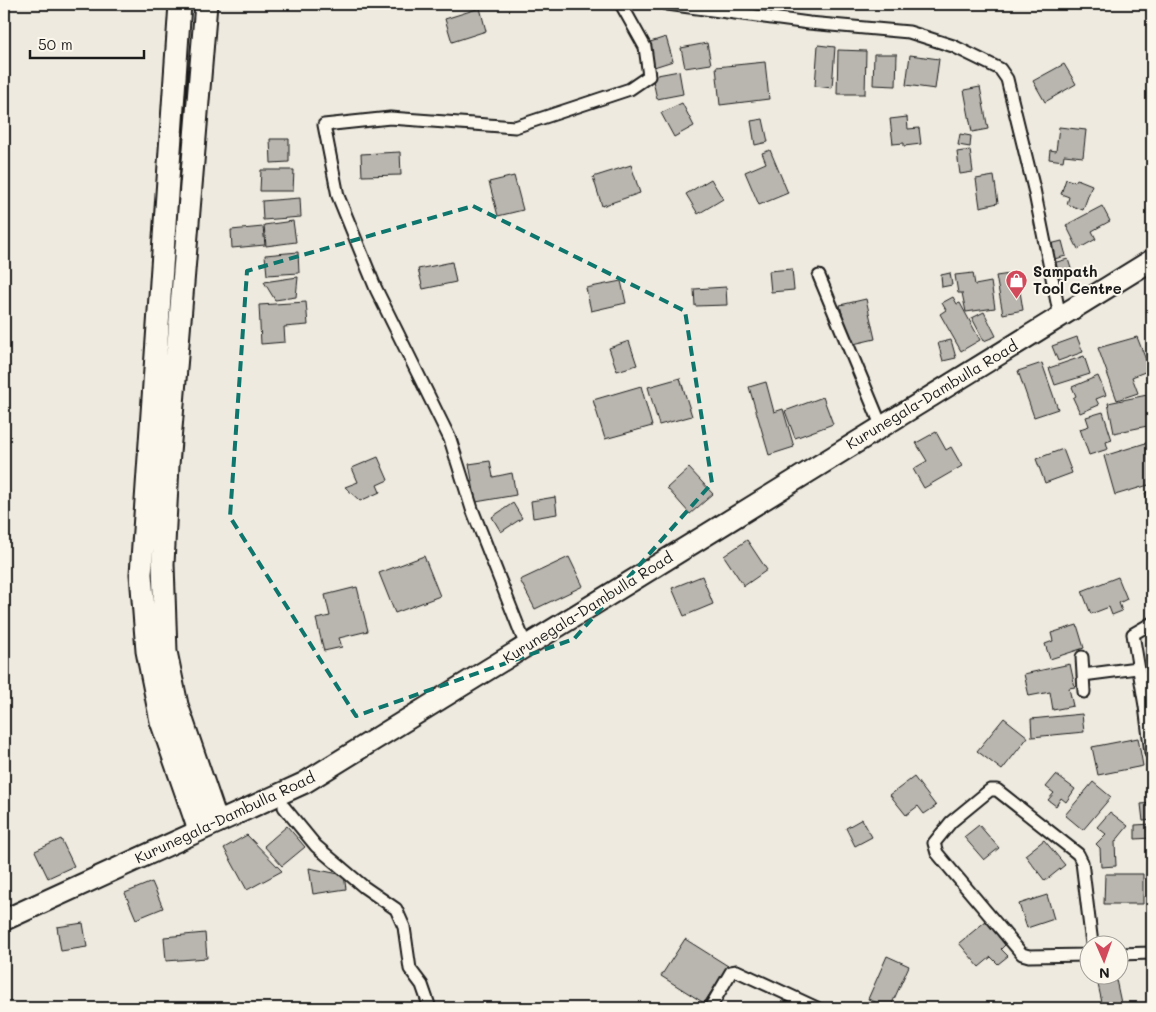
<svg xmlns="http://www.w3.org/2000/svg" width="1156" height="1012" font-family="Mali,sans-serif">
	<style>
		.building { fill: #b9b6af; stroke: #1c1c1c }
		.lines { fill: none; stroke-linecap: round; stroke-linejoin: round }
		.minor-casing { stroke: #1c1c1c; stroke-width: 15 }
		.trunk-casing { stroke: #1c1c1c; stroke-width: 24 }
		.motorway-casing { stroke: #1c1c1c; stroke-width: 25 }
		.minor { stroke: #fbf7ec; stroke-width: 11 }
		.trunk { stroke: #fbf7ec; stroke-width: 20 }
		.motorway { stroke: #fbf7ec; stroke-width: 21 }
		.marked { fill: none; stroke: #0f766e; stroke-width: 4; stroke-dasharray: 10 6; stroke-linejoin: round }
		.labels { text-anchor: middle; stroke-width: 4; stroke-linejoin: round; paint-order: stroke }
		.poi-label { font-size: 15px; font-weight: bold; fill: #1c1c1c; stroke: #fbf7ec; text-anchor: start }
		.street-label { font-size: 15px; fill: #1c1c1c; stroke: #fbf7ec }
	</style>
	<rect width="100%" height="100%" fill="#eeeadf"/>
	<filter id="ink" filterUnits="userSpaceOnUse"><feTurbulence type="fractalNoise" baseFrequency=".02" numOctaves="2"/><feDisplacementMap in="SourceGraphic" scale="10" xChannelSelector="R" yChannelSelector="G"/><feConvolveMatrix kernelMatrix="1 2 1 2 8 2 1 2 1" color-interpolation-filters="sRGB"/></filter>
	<g filter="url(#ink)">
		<!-- building -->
		<path class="building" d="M480,8L486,31L452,42L445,19Z
			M666,37L673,61L654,67L647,43Z
			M707,43L711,64L685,68L681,48Z
			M818,45L835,47L832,88L815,86Z
			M838,50L866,51L865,94H837Z
			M874,54H897L896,86L873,85Z
			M910,55L939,59L935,89L906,85Z
			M765,62L769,99L720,105L716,67Z
			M1064,64L1076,84L1045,102L1033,81Z
			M679,71L683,94L657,99L652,76Z
			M980,87L988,129L972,132L964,90Z
			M682,103L694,126L674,137L661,113Z
			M907,117L908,129L919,128L921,144L904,146V143L893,144L890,119Z
			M763,119L768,142L755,145L751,121Z
			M1059,127L1086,130L1083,157L1064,155L1063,161L1049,159L1050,150L1056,151Z
			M960,134L971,136L970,147L958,145Z
			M270,139H289V162L271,163Z
			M770,150L788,193L759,205L745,172L766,163L762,153Z
			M970,150L973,172L960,174L957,152Z
			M400,152L401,175L362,176L361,154Z
			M631,165L640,193L602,206L593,177Z
			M261,170H294L293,191H260Z
			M514,176L523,210L498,216L489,182Z
			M994,176L998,203L980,207L976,179Z
			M711,179L723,199L698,214L686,194Z
			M1066,179L1075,182L1077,179L1092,185L1083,210L1067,204L1069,197L1061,194Z
			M300,198L301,217L263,220L262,201Z
			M1102,206L1110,221L1092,231L1096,239L1078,249L1066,225Z
			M293,221L296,242L266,246L264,225Z
			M263,227L265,245L232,248L231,230Z
			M1062,241L1066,256L1054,259L1050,244Z
			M298,252L299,273L267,275L265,255Z
			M1068,259L1073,275L1058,280L1053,263Z
			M452,262L456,282L423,289L418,269Z
			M792,269L794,290L771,292L769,271Z
			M950,273L952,285L942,287L941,275Z
			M973,273L975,285L991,282L995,308L966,312L962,293H958L955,275Z
			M1017,273L1023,310L1003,314L996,276Z
			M298,277L296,297L275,300L264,282Z
			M621,281L626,303L591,311L586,288Z
			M726,287L727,305L695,306L694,289Z
			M953,297L957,304L960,303L980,340L961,351L940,314L946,310L942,303Z
			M866,299L875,339L849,345L840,305Z
			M306,302L308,325L284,327L285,342L261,344L259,305Z
			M984,312L996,336L984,341L972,318Z
			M1077,337L1083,352L1058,361L1052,346Z
			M1137,337L1150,370L1132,377L1138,393L1117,400L1098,348Z
			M951,340L956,358L943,361L938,343Z
			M629,341L637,365L617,371L609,348Z
			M1084,356L1090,374L1055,385L1049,368Z
			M1042,363L1058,409L1034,417L1018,371Z
			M1098,376L1106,395L1096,399L1099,405L1080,413L1073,398L1076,396L1072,387Z
			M680,378L692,416L659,425L648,387Z
			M766,382L774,412L783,409L794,447L769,455L749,387Z
			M641,386L652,426L605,439L593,400Z
			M1152,394V425L1114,433L1108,403Z
			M823,397L833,424L795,438L785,411Z
			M1103,412L1112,440L1106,442L1108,449L1089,455L1080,429L1089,426L1086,417Z
			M936,432L946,450L951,447L962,466L924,488L913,469L927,461L916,443Z
			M1152,441V484L1115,495L1104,456Z
			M1063,449L1072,473L1045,483L1036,459Z
			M378,457L388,480L377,485L380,492L360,501L345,487L358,482L352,468Z
			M490,461L493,477L512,473L516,495L476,502L469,464Z
			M689,468L713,494L690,514L667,488Z
			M1152,490V510L1145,493Z
			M555,497L557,514L533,518L531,501Z
			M513,503L522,518L501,532L492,517Z
			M747,540L767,570L744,586L724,556Z
			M424,556L440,596L395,613L379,573Z
			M569,557L583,586L535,609L520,580Z
			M702,576L713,604L684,616L672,588Z
			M1118,577L1127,599L1119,603L1122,611L1112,615L1109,607L1091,614L1082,591Z
			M357,587L368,631L339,638L342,647L324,651L316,619L330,616L325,595Z
			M1077,625L1084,648L1050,659L1045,644L1053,641L1051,633Z
			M1070,664L1075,687L1069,688L1073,706L1053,710L1050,692L1029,696L1024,674Z
			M1082,714L1084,732L1032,737L1031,719Z
			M1004,718L1028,737L1002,770L977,751Z
			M1138,738L1143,766L1098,775L1092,747Z
			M1056,775L1075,789L1066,802L1061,798L1056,806L1048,800L1054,793L1046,787Z
			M914,777L936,806L924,814L918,806L906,815L890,795Z
			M1093,782L1111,797L1083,830L1065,815Z
			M1152,803V820L1143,821L1141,804Z
			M1110,812L1128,826L1115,842L1116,866L1101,867L1100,848L1096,844L1106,834L1097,827Z
			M862,819L872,837L855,846L846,828Z
			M1152,824V838L1135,839V825Z
			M979,825L999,848L984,860L964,837Z
			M287,826L305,847L282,866L264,846Z
			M247,835L282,871L247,890L224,848Z
			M61,839L74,866L48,878L35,851Z
			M1044,840L1065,865L1045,881L1025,855Z
			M309,868L344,875L346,889L313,894Z
			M1105,874H1143V904H1104Z
			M152,882L163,908L136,919L125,893Z
			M1047,895L1054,919L1027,928L1019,904Z
			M986,921L1005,945L1001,949L1008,956L998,964L991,957L979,967L959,943Z
			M83,923L87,947L61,951L57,927Z
			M205,933L207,958L166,961L164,937Z
			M685,939L728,966L704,1003L661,976Z
			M887,956L909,966L890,1008L868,999Z
			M1115,975L1121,1003L1103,1007L1097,980Z"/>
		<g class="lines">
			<defs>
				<path id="minor" d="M667,4L809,23L909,32L953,46L1000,69L1007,79L1034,189L1060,317
					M819,276L881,425
					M1152,623L1133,634L1145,706L1152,707
					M526,646L472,509L450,439L376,289L338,196L324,125L390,118L515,127L630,89L649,76L645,47L621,4
					M1082,657L1084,692
					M1083,675L1137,668
					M1145,706L1151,753
					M284,807L316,846L364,887L396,909L404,927L410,969L422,985L430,1008
					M1118,954L1152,953
					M1088,955L1029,956L1022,954L937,853L934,843L951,822L990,790H997L1078,854L1082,862L1092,944
					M710,1008L731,972L737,971L817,1008"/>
				<path id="trunk" d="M4,920L304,783L1152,260"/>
				<path id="motorway" d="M180,4L141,574L147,651L161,721L199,830
					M206,4L168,465L163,564L166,652L177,705L217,822"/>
			</defs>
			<!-- minor casing -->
			<use href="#minor" class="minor-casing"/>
			<!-- trunk casing -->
			<use href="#trunk" class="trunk-casing"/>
			<!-- motorway casing -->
			<use href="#motorway" class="motorway-casing"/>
			<!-- minor -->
			<use href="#minor" class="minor"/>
			<!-- trunk -->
			<use href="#trunk" class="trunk"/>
			<!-- motorway -->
			<use href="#motorway" class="motorway"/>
		</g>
	</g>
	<!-- marked area -->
	<path class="marked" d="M473,206L685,311L712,483L574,639L356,716L230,517L247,271Z"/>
	<!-- icons -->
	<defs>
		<symbol id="shop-pin" viewBox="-11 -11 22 30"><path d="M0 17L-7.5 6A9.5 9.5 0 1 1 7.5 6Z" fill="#d1495b" stroke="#fbf7ec"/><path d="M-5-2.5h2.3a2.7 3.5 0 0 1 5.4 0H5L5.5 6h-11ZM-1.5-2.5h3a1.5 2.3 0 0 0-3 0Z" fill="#fff"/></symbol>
	</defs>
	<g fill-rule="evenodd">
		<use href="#shop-pin" x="1004" y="268" width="25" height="34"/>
	</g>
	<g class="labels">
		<!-- poi labels -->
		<g class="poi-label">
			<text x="1033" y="277">Sampath<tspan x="1033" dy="17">Tool Centre</tspan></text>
		</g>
		<!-- street labels -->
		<g class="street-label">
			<text transform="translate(932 395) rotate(-31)" y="5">Kurunegala-Dambulla Road</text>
			<text transform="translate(588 608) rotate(-32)" y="5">Kurunegala-Dambulla Road</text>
			<text transform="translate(225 818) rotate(-25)" y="5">Kurunegala-Dambulla Road</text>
		</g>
	</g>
	<!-- margin -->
	<rect width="1156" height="1012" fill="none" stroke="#fbf7ec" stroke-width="20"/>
	<rect x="10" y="10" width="1136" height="992" fill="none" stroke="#1c1c1c" stroke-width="2" filter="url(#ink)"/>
	<!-- north arrow -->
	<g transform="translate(1104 960) rotate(178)"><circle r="24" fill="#fbf7ec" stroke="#a29f99"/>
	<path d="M0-4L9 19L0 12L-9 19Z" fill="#d1495b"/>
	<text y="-8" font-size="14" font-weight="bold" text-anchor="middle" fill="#1c1c1c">N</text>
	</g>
	<!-- scale -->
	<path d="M30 50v8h114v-8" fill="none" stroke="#1c1c1c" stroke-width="2.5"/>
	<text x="38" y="50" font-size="15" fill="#1c1c1c" stroke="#fbf7ec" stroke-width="4" paint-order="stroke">50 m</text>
</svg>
